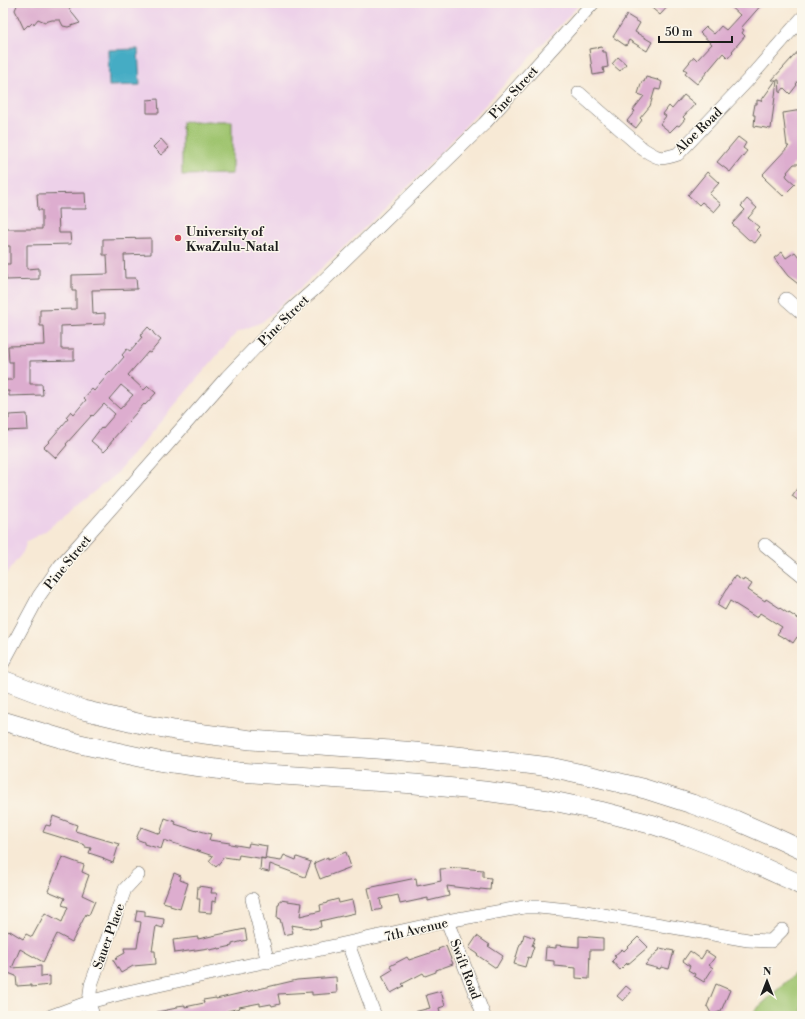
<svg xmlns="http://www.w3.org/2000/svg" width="805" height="1019" font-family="'Libre Bodoni',serif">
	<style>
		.built { fill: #edd1e9 }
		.green { fill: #9fc46e; stroke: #5e7045 }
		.water { fill: #45acc4; stroke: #306470 }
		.building { fill: #ddadcf; fill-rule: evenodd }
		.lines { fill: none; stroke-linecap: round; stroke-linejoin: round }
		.minor-casing { stroke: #69645d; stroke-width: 14 }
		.highway-casing { stroke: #69645d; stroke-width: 20 }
		.minor { stroke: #fff; stroke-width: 13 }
		.highway { stroke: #fff; stroke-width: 19 }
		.poi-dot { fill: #d1495b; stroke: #fbf7ec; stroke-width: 1.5 }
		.labels { text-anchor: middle; stroke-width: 3; stroke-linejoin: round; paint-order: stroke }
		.street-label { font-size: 13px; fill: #1c1c1c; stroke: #fbf7ec }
		.poi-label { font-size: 13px; font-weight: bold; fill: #1c1c1c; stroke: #fbf7ec; text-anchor: start }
	</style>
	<rect width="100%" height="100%" fill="#fbf7ec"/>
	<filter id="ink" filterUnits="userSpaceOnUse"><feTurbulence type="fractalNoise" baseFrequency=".025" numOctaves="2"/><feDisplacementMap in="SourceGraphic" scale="8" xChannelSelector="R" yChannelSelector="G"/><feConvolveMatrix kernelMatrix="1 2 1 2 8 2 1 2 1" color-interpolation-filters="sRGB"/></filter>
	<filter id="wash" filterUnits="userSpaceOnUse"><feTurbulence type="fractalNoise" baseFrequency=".012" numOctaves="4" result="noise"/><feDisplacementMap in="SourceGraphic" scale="16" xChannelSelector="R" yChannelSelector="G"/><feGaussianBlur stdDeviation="0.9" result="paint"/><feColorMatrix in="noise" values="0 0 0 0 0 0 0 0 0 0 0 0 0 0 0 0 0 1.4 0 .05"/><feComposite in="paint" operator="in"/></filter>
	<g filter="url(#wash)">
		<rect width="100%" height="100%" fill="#f7e9d5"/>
		<!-- built -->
		<path class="built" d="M3,3H581L409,186L298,290L262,322L237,332L116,474L44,532L27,541L23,552L3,578Z"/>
		<!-- green -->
		<path class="green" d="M182,122H232V174L182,175Z
			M802,967V1016H749Z"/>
		<!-- water -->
		<path class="water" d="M138,49L140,85L109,86L108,50Z"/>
		<g id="blocks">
			<!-- building -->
			<path class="building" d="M18,3H30L34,5L36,3H75L69,9L80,23L68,27L63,26L60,20H52L45,22L38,19L34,24L33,22L29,26L28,25L24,29L15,10Z
				M646,3H671L660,15Z
				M727,3H763L741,28L744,30L742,33L745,36L732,51L733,52L728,58L723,53L697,84L685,74L687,71L684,69L694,57L697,60L712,44L700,33L706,27L714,34L721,26L726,30L740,15Z
				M627,15L640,23L635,32L652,42L647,51L629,40L626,46L613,37Z
				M602,47L603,52H606L608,67L603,68L604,73L593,75L589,49Z
				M802,47V77L796,84L797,85L790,94L784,88L780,93L779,80H777L771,129L754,126L755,115H753L755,104H757V100L761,101L776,80H772Z
				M618,57L626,64L620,71L612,64Z
				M646,77L657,80L658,79V80L662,82L660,90L655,89L650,106L640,118L642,120L636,128L627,121L635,111L633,110L644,96L638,94L642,81L644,82Z
				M684,95L695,104L683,117L685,119L679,126L677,125L670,132L660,124L666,116L663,114L669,106L672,109Z
				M158,99L159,113H147V100Z
				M802,110V164H794L787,172L788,173L786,175L787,177L795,184L783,196L765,179H766L763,176L764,175L763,174L789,146H787L783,113Z
				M738,137L746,143L743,148L747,151L730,172L717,162Z
				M161,139L169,148L161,155L153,147Z
				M707,172L719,183L709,194L721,204L714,212L702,202L699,205L688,195Z
				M85,193L86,209H58L59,233H70L71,244L27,245V269L39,268V279L6,280V275H3V264H10V246H6V229H42V210H38L37,194Z
				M747,199L757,208L748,218L759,227L756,230L761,235L755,243L748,239L732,224L745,210L741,206Z
				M151,238V254L124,255L125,278H136L137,289L92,290L93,314L105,313V324L61,326V349H74V360L30,361V384H42L43,395L9,396V391H3V380H13V362H9L8,346L45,345L44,326H40V310L76,309V291H72V275L108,274L107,255H103V239Z
				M782,252L786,258L795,252L802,261V287L788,276L774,258Z
				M148,327L153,332L154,334L161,340L150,353L148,352L128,375L144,390L148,386L156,393L145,405L144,404L113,439H114L108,446L109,447L104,452L91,441L101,428L102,429L115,414L104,404L93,416L92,415L66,444L67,445L56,458L44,447L50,441H49L68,419L66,417L71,411L74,414L86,400L84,398L92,389L94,391L105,378L104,377L110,371L111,372L124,357L122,355L127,349L130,351L142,337L140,336ZM121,385L133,395L120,409L109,399Z
				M27,414L28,430L3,431V419H9V415Z
				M802,481V503L792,496Z
				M735,576L743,581L744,579L752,584L748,590L765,601L766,599L789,614V613L800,620L799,622L802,624V640L797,637L793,643L785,637L784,638L777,634L782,627L760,613L757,618L730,601L725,610L717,605Z
				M53,816L77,825L75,831L119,844L113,863L103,859L104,858L89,853L91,848L85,847V845L43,832L46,825L50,826Z
				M165,818L176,822L175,824L197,831V830L211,834L209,840L230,843V844L248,847L249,843L267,846L265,859L239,855L238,859L224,857L216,867L209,861L213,856L164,840L161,849L144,844V842L136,839L141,827L160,834Z
				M346,852L351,867L320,879L314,863L328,857V859Z
				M284,855L296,860L297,857L311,862L305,877L270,864L269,872L260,870L261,858L281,861Z
				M62,857L84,865L82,872L89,875L82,895L95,901L89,915L86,914L72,942L57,934L43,962L20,949L12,968L41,966V977L50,976V985L31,987V985L17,986L16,976L3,971V935L6,930L9,932L10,931L23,939L26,934L32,937L45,913L62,922L68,907L62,905L65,898L48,891Z
				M460,868L483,870V877L491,878L490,890L480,889V890L447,886L449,896L428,901V898L400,904L398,895L380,899L382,909L373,911L368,888L416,878L417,886L441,881L440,869Z
				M174,873L181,876L180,880L188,883L180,909L170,906V904L163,902Z
				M198,886L212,888L211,893H217L216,902L212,901L211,913L199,912L200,899H197Z
				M338,899L339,903L352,900L355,913L320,921L321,927L310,929V928L291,925L293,933L284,935L280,919L277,918L278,905H279L280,900L302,903L300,916L321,911L320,905L327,903V902Z
				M137,910L145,911V916L164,919L163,928L156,926L152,951H155L156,964L133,966L121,973L113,960L117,959L116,958L125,953L124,948H137L141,922L135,921Z
				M245,929L247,940L232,944V946L219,949V948L210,950L209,948L175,953L173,940L198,937V939Z
				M524,934L535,938L532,946H534L530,958L528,957L525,967L514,964L520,944L522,943Z
				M477,936L490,945L488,946L503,956L496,968L477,955L478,954L469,948Z
				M579,936L603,938V950H590L589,979L576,978V968L554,966V961L545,960L546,947L556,948V945L579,947Z
				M638,937L648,947L627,965V963L620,970L612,961L616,957L614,956L622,949L624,951Z
				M446,946L453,964L436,970V972L425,976L423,973L402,984L404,986L391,993L382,976L392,970L390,966L407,957L409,960L439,950L438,949Z
				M660,948L674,951L669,969L661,967L660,969L645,965L658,951H659Z
				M690,951L701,959L706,951L715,957L709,965L713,968L704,982L694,976L695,974L688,970L690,966L683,961Z
				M336,977L337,993L312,995V992L278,994L280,1004L272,1006L271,1004L260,1006V1003L239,1007L240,1008L227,1011L228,1016H157V1012L177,1008V1006L185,1005V1007L204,1003L203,1000L216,998V999L297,980Z
				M716,984L730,990L721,1011L712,1015L707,1006Z
				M626,986L632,991L623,1001L617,996Z
				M441,991L445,1006L439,1008L441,1016H411L410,1013L430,1008L426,995Z"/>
		</g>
	</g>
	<g filter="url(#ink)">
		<use href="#blocks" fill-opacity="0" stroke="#69645d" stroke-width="1"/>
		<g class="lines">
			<defs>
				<path id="minor" d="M579,93L643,149C659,159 660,160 678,154L747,81L802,18
					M786,299L802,313
					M765,545L802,575
					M3,663L39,596L60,566L227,377L291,310L318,286L484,124L593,3
					M252,899L268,962
					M447,921L484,1016
					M348,944L375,1016
					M51,1016L89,1002L123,993L447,921L524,907H538L580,911L748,940L771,941L782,930
					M93,1016L89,1002L91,985L125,889L138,875"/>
				<path id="highway" d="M3,680L83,710L142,724L174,730L251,740L404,751L477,758L550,767L596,777L645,789L692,804L735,820L774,837L802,850
					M3,721L80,744L158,761L238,772L415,784L484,791L548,800L600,811L654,825L687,836L729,852L793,881L802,886"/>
			</defs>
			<!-- minor casing -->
			<use href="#minor" class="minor-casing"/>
			<!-- highway casing -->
			<use href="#highway" class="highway-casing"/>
			<!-- minor -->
			<use href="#minor" class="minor"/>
			<!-- highway -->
			<use href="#highway" class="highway"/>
		</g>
	</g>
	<!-- markers -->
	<circle class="poi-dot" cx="178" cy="238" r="4"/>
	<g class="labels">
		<!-- street labels -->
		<g class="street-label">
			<text transform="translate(513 92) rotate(-48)" y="5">Pine Street</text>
			<text transform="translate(698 130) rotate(-44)" y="5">Aloe Road</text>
			<text transform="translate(283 320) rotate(-45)" y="5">Pine Street</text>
			<text transform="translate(67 562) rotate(-51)" y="5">Pine Street</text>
			<text transform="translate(416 929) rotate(-13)" y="5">7th Avenue</text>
			<text transform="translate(108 936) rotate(-70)" y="5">Sauer Place</text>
			<text transform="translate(466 969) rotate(69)" y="5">Swift Road</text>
		</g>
		<!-- poi labels -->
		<g class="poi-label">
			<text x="186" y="236">University of<tspan x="186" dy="15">KwaZulu-Natal</tspan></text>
		</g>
	</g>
	<!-- margin -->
	<rect width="805" height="1019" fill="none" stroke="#fbf7ec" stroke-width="16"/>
	<!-- north arrow -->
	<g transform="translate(767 981)" stroke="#fbf7ec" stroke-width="3" paint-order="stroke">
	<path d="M0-3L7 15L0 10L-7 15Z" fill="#1c1c1c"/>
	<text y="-6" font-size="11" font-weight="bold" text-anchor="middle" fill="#1c1c1c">N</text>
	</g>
	<!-- scale -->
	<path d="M659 36v6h73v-6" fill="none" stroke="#1c1c1c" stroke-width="2"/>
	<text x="665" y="36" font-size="12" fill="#1c1c1c" stroke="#fbf7ec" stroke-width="3" paint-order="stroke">50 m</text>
</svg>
